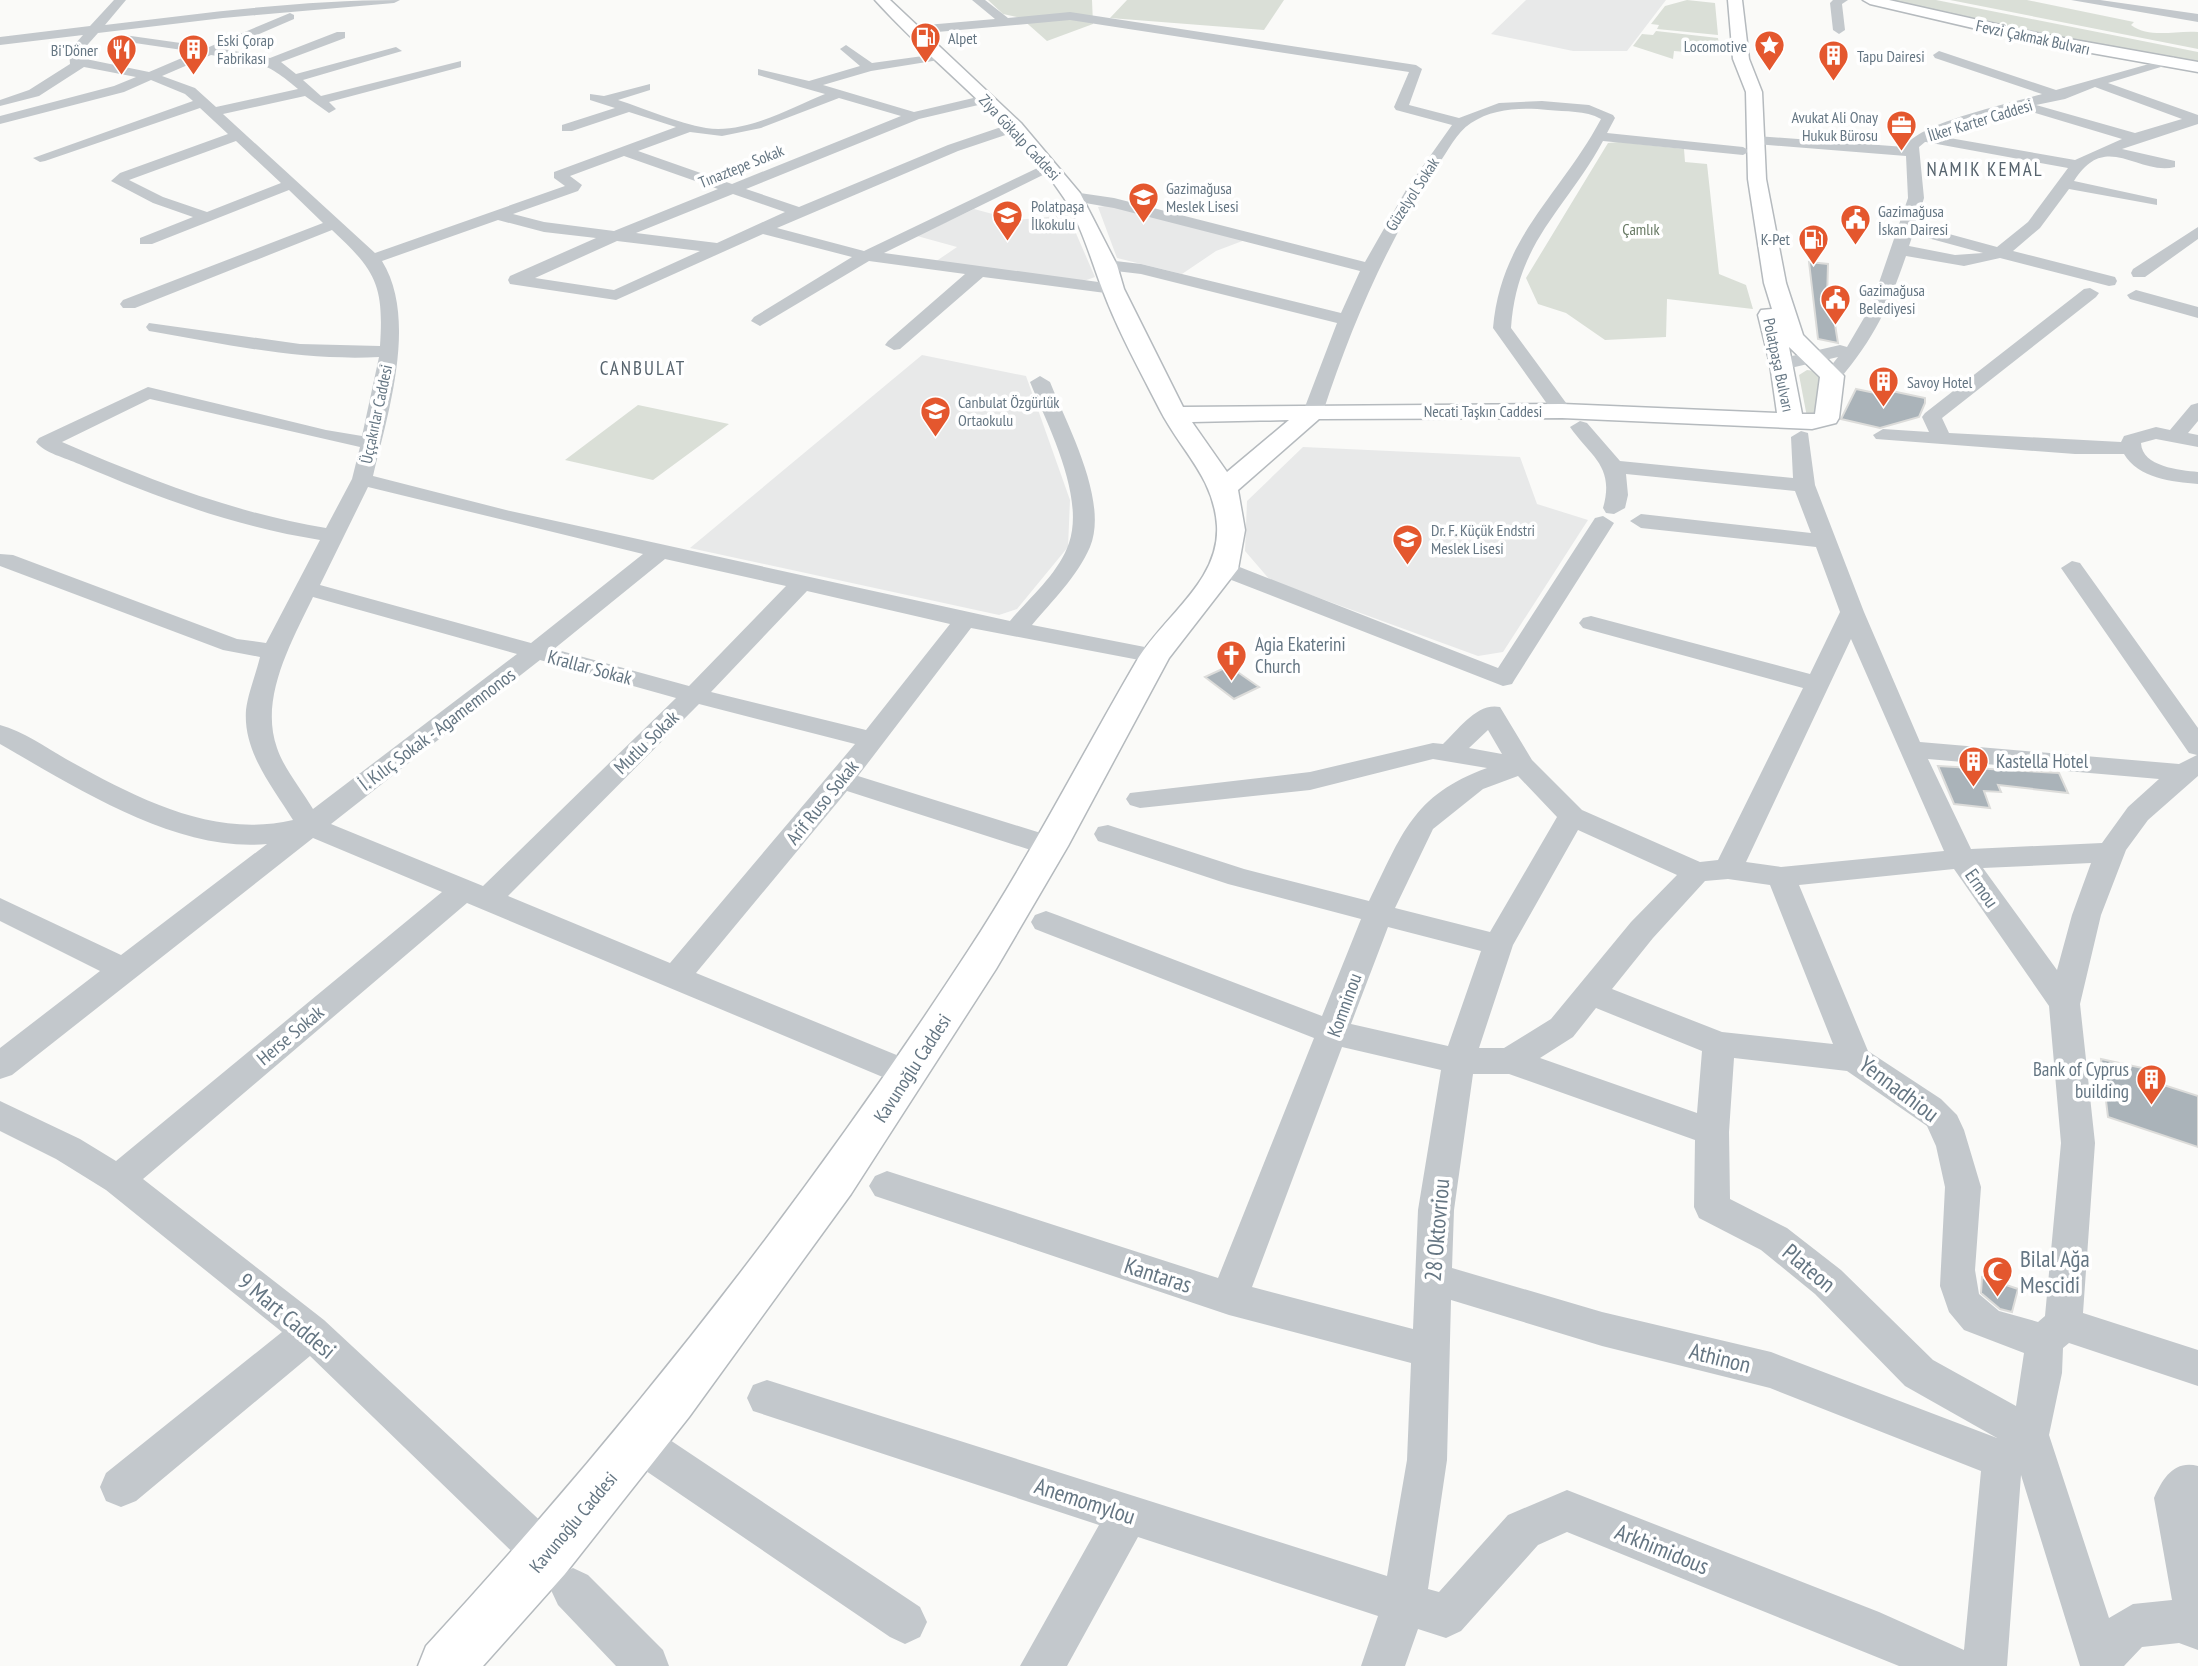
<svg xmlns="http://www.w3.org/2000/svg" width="2198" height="1666" font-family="'PT Sans Narrow',sans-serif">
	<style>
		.built { fill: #e8e9e9 }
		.green { fill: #dadfd7 }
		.building { fill: #aab3b9; stroke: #dcdcda; stroke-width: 2 }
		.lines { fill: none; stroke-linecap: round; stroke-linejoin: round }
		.major-casing { stroke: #b5babe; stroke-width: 3 }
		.minor { fill: #c3c8cc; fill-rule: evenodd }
		.major { fill: #fff; fill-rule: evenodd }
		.labels { text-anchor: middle; stroke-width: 7; stroke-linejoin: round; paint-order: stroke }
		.far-street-label { font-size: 16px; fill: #657683; stroke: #fff }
		.far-poi-label { font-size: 16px; fill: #657683; stroke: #fff; text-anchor: start }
		.far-park-label { font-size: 16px; fill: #687a64; stroke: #fff }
		.far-quarter-label { font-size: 19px; letter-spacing: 2px; fill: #57646e; stroke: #fff }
		.poi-label { font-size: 19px; fill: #657683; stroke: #fff; text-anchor: start }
		.street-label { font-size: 19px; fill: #657683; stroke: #fff }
		.near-street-label { font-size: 23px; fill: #657683; stroke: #fff }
		.near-poi-label { font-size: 23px; fill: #657683; stroke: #fff; text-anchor: start }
	</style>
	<rect width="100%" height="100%" fill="#fafaf8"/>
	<!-- built -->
	<path class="built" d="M1526,0H1666L1627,51H1573L1491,34Z
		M1112,205L1245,240L1216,251L1182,274L1117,258L1098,207Z
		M974,209L1015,220L1068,215L1095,277L1081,282L935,262L957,247L917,236Z
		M922,355L1026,376L1070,500L1068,547L1017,609L999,615L690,548Z
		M1303,447L1520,457L1537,504L1588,520L1503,652L1478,656L1270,580L1245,551L1247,501Z"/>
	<!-- green -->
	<path class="green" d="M988,0H1092L1093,24L1047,41L1021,18L1003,14Z
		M1127,0H1284L1264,30L1110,18Z
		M1687,0L1715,3L1718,35L1657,29L1659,25L1651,24L1665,6Z
		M1892,0H1936L2198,52V63L2083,42Z
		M1950,0H2027L2134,22L2131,25C2150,39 2176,30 2198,32V49Z
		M1656,31L1718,38L1721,55L1674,51L1673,59L1633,46L1642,34L1653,35Z
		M1619,142L1684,149L1685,162L1707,164L1719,274L1746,285L1753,309L1667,299L1666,337L1605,340L1566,313L1538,304L1526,278L1608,143Z
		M1807,370L1822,372L1820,413L1807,417L1799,375Z
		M638,405L729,424L653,480L565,460Z"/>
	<!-- building -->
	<path class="building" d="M1809,262L1828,264L1827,300H1831L1838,343L1818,339Z
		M1856,389L1880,394L1882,389L1925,398V403L1919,417L1880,428L1841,419Z
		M1229,666L1259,687L1234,699L1205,677Z
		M1938,766L2059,773L2068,793L1998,785L2001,792L1984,791L1990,808L1954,804Z
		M2101,1059L2147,1069L2148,1080L2198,1096V1147L2108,1117Z
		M1982,1277L2018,1289L2012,1312L2000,1309L1981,1293Z"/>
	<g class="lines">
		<defs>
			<path id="major" d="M875,0H890L1021,123L1080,193L1117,265L1124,289L1183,407L1562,404L1777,413L1770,364L1758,315L1761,310L1772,309L1764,283L1748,179L1746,92L1733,59L1728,0H1742L1749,59L1762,92L1766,179L1786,283L1803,335L1844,376L1839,418L1836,423L1812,429L1562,418L1319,419L1238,490L1245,530L1238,569L1169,658L1068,846L996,969L851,1194L689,1417L565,1574L483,1666H418L426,1646C626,1429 807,1198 968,951C1029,858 1080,758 1136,662C1162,617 1220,582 1217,526C1214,477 1181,451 1160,410C1140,371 1118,331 1103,291C1091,260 1082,226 1064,198C1013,121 935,67 875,0ZM1789,347L1820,377L1815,414H1802ZM1289,420L1227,472L1192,422Z
				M1863,0H1889L2041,34L2198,62V72L2041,44L1870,4Z"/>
		</defs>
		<!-- major casing -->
		<use href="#major" class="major-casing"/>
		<!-- minor -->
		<path class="minor" d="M114,0H126L105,25C203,13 301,0 400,0L394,3L223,18L98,33L81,52V58L149,72L196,52L128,42L124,41V35L209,47L290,13L294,15V19L224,49L270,58L337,32H345V38L281,62L296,74L396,47L402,51L303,80L321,96L461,61V67L329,102L336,109L329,113L305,96L223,114L375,253L565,186L554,178V172L676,127L629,112L572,131H562V125L615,108L590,100V94L604,96L650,84V90L618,100C646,109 677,123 706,128C746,134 790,108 825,94L758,75V69L809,81L860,66L840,49L846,45L872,63L945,53V59L871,71L823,85L914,112L986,95L991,96V102L919,119L746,189L799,207L948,145L1010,124H1020V130L958,151L777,228L864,251L1050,162L1057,166L1055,169L884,253L1113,284L1122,289L1113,294L983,277L900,349L894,350L885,345L888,341L965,274L869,261L760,326L751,321L754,317L852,257L763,234L616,300L510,284L508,280L510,276L596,238L544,232L498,220L382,261C418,319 388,413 373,476L506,510L1010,621C1030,597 1059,573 1069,543C1085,496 1048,426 1030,382L1040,376L1050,382C1067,425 1109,501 1090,547C1077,577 1052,601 1032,625L1155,649L1164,651L1167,656L1164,661L1155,663L971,628L858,776L1060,839L1064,846L1060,853L1050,856L1040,853L847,791L696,973L921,1065L925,1074L921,1083L909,1087L897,1083L467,903L143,1179L324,1320L561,1540L567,1555L561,1570L546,1576L531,1570L310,1356L136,1501L121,1507L106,1501L100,1487L106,1473L282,1332L106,1190L56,1159L0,1131V1101L80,1139L116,1161L442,892L313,838L12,1075L0,1079V1048L100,971L0,921V898L121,955L267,844C177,853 75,787 0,744V725C23,731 45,747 66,759C135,797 212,839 293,820C272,786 243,752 246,710C248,693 256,674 260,657L223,650L0,566V554L13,555L237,639L266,643L320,540C236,527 156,497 79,464C66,458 44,453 36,442L39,438L148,387L326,430L362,436L379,357C303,361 229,345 155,332L149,331L146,327L149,323L300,344L380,346C384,285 376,271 332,230L135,308H123L120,304L123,300L323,223L289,190L152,244H140V238L193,217L153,203L111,181L120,173L228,134L200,108L45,161L40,162L33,158L193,101L185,94L151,80L124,92L0,124V116L114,86L136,77L84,67L39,96L0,106V100L29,90L70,64L69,51L83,35L0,45V37L90,26ZM211,55C255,62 263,59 298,89L216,107L195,88L162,76ZM839,98L901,116L732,184L638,151L690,132L722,136L761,128ZM236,141L281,183L207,212L163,197L129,180ZM624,156L718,189L614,231L544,222L513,214L578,191L582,185L570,176ZM733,194L785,212L717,243L636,233ZM617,241L700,251L614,290L535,278ZM150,399L360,447L352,479L326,528C234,513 148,479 62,442ZM368,487L643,554L531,643L320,585ZM665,559L786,586L689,686L554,649ZM807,591L950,624L866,730L711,692ZM313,597L517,654L313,809C302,790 284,769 277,748C259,698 292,641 313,597ZM540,660L676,698L483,886L331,824ZM699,704L855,744L670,963L508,896Z
			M972,0H985L1008,18L1070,12L1416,65L1422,69L1409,105L1459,118L1499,103L1542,101L1589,105L1613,115L1615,118L1607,133L1743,147L1750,151L1743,155L1603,141C1565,211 1517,241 1511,328L1572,411L1562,417L1555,415L1493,328C1501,236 1560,196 1601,119C1585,110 1566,112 1548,110C1523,107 1493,108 1471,123C1456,133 1448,151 1438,165C1387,242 1352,324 1323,412L1313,418L1303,412L1337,323L1141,274L1107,270L1099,265L1107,260L1141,264L1341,313L1360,271L1114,208L1068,200L1065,197L1073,192L1114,198L1365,262L1406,190L1452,125L1396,110L1394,107L1409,72L1070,20L915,34L909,30L915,26L995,19Z
			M1833,0H1848L1842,4L1845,30L1839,34L1833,30L1830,3Z
			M2071,0H2100L2198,14V22Z
			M1939,51L2056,90L2174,57V63L2108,83L2198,115V124L2122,149L2175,161V167C2137,176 2106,130 2074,181L2157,199V205L2069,189L2040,228L2013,251L2115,277L2117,281L2115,285L2109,286L2000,258L1964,266L1906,256C1888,308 1875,337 1839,380L1832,382L1823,376L1838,357L1782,370L1775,368L1773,364L1775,360L1840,345L1847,347L1871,306L1908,198L1906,156L1756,144L1749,140L1756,136L1905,147C1919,122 2013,103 2042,94L1935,58L1933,55ZM2095,87L2182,119L2135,133L2036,105L2065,99ZM2022,109L2122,139L2075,160L1938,136ZM1925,142H1926L2068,168L2028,222L1997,247L1916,225L1924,198L1919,147ZM1913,234L1983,253L1955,255L1909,246Z
			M2198,227V239L2145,277H2133L2131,273L2133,269Z
			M2090,288L2099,293L2096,297L1942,418L1949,433L2121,442L2124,436L2156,427L2170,430L2191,405L2198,403V421L2188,433L2198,435V447L2156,439L2141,443C2142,467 2180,470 2198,472V484C2172,482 2138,478 2124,454H2075L1876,439L1873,435L1883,429L1929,432L1922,417L1925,413L2084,289Z
			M2136,290L2198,307V318L2130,299L2127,295Z
			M1580,421L1587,423L1620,461L1793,478L1791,437L1801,431L1808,433L1815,485L1864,612L1920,742L2179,764L2197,755L2189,753L2061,568L2072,561L2080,563L2198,728V776L2148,820L2126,850L2101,915L2080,1004L2095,1143L2083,1313L2198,1350V1386L2069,1343L2063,1348L2062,1373L2049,1435L2109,1618L2133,1604L2172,1600L2154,1498C2163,1478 2174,1460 2198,1466V1650L2179,1643L2142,1647L2124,1666H2080L2021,1475L2007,1666H1899L1567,1532L1538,1545L1461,1631L1446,1638L1418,1629L1405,1666H1361L1378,1616L1138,1537L1067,1666H1020L1099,1525L753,1411L747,1398L753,1385L767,1380L1387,1576L1407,1460L1411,1363L1229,1315L875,1196L869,1186L875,1176L887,1171L1218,1278L1314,1038L1035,929L1031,922L1035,915L1046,911L1057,915L1322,1016L1361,919L1228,884L1098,841L1094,834L1098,827L1108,825L1244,869L1369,901C1402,835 1412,795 1487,768L1433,759L1310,790L1140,808L1130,805L1126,799L1130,793L1310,772L1433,743L1443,744C1458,730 1477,702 1500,707L1532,760L1582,810L1700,862L1718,860L1803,688L1583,628L1579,623L1583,618L1591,616L1810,674L1840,612L1816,547L1641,528L1630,521L1641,514L1811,533L1795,491L1626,474L1628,495L1625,508L1614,514L1606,513L1603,508C1615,466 1591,457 1570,427ZM1851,639L1944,851L1781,867L1746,862ZM1488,730L1502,754L1469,748ZM1928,759L2159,779L2128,807L2102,843L1971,849ZM1518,776L1557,817L1490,932L1395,908L1433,829L1483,789ZM1578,830L1677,875L1631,922L1551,1019L1504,1048H1479L1513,945ZM2091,863L2072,915L2057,970L1983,868ZM1954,869L2049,1006L2061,1143L2045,1316L2038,1322L1999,1311L1979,1294L1975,1270L1981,1187L1964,1130L1957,1115L1941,1099L1868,1051L1799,885ZM1728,879L1770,885L1833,1044L1722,1032L1612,989L1653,938L1705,881ZM1388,927L1481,951L1448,1046L1351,1024ZM1596,1008L1702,1051L1697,1113L1540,1058L1573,1037ZM1342,1047L1441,1070L1418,1210L1413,1329L1252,1287ZM1734,1058L1847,1071L1927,1126L1936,1146L1945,1187L1940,1286L1949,1312L1964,1330L2024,1353L2016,1406L1933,1360L1841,1270L1787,1228L1730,1199L1729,1132ZM1473,1074H1509L1695,1140L1694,1207L1699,1218L1761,1250L1815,1294L1905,1386L1997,1438L1771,1352L1602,1312L1452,1268L1454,1210ZM1451,1300L1602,1346L1770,1388L1981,1471L1964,1650L1879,1612L1567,1490L1508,1515L1439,1592L1428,1589L1447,1460Z
			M1603,516L1614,523L1515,679L1512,684L1503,686L1216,574L1213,569L1216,564H1232L1498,668L1595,518Z
			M638,1423L652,1428L920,1607L927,1622L920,1637L905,1644L890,1637L624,1456L618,1442L624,1428Z
			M573,1568L588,1575L663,1650L669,1666H616L558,1605L551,1590L558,1575Z"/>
		<!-- major -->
		<use href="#major" class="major"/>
	</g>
	<!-- icons -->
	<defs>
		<symbol id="fuel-pin" viewBox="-11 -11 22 30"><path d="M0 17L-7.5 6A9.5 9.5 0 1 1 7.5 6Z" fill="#e4572e" stroke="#fff"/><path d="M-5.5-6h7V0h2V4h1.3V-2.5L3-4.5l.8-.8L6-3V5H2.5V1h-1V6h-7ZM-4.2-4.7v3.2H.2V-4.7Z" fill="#fff"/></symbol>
		<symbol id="sight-pin" viewBox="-11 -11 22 30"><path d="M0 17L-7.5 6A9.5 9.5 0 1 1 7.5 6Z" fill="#e4572e" stroke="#fff"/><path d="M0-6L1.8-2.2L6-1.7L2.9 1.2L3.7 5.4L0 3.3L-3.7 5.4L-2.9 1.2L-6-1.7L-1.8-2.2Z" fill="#fff"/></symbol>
		<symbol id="building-pin" viewBox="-11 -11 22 30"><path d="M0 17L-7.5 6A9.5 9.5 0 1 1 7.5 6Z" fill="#e4572e" stroke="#fff"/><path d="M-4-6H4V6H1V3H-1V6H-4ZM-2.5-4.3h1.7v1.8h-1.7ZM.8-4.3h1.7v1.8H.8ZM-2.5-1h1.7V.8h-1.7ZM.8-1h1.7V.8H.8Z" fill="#fff"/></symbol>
		<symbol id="restaurant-pin" viewBox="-11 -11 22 30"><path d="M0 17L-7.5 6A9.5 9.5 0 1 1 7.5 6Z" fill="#e4572e" stroke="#fff"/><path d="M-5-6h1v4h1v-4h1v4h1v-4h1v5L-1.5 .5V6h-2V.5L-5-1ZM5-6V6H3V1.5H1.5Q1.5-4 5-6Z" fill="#fff"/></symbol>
		<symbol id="office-pin" viewBox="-11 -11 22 30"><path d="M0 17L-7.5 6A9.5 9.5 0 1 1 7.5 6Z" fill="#e4572e" stroke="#fff"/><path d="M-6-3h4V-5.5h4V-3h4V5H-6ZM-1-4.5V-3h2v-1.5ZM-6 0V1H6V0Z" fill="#fff"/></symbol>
		<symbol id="school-pin" viewBox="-11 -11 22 30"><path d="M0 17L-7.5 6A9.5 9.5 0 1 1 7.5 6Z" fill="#e4572e" stroke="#fff"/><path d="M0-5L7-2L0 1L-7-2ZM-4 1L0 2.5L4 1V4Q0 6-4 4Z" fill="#fff"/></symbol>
		<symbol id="civic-pin" viewBox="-11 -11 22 30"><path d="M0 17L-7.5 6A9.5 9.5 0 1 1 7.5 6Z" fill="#e4572e" stroke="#fff"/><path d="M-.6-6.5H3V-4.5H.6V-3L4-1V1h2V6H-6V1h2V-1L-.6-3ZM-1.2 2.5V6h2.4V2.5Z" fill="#fff"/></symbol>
		<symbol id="church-pin" viewBox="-11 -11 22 30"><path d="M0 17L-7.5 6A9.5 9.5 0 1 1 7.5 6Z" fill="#e4572e" stroke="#fff"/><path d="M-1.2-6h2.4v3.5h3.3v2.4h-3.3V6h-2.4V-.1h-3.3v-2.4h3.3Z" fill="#fff"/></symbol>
		<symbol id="mosque-pin" viewBox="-11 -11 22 30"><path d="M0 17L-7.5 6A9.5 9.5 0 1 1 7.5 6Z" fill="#e4572e" stroke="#fff"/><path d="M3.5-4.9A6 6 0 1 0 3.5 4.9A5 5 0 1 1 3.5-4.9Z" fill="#fff"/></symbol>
	</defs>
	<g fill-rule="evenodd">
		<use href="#fuel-pin" x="908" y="20" width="35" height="47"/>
		<use href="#sight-pin" x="1752" y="28" width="35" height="47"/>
		<use href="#building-pin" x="176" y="32" width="35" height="47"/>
		<use href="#restaurant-pin" x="104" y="32" width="35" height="47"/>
		<use href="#building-pin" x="1816" y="38" width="35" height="47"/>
		<use href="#office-pin" x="1884" y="108" width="35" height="47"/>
		<use href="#school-pin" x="1126" y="180" width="35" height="47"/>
		<use href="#school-pin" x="990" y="198" width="35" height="47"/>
		<use href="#civic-pin" x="1838" y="202" width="35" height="47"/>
		<use href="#fuel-pin" x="1796" y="222" width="35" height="47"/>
		<use href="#civic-pin" x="1818" y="282" width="35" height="47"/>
		<use href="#building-pin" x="1866" y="364" width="35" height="47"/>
		<use href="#school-pin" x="918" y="394" width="35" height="47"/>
		<use href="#school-pin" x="1390" y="522" width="35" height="47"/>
		<use href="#church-pin" x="1214" y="638" width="35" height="47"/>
		<use href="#building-pin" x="1956" y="744" width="35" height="47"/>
		<use href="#building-pin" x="2134" y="1062" width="35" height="47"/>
		<use href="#mosque-pin" x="1980" y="1254" width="35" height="47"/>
	</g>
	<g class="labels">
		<!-- far-street labels -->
		<g class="far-street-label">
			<text transform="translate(2033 37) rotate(12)" y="6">Fevzi Çakmak Bulvarı</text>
			<text transform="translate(1980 120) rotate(-17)" y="6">İlker Karter Caddesi</text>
			<text transform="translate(1020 137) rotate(47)" y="6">Ziya Gökalp Caddesi</text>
			<text transform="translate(741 166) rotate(-22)" y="6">Tınaztepe Sokak</text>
			<text transform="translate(1412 194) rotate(-57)" y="6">Güzelyol Sokak</text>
			<text transform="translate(1779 365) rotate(78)" y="6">Polatpaşa Bulvarı</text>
			<text x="1483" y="417">Necati Taşkın Caddesi</text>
			<text transform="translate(376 414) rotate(-78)" y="6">Üççakırlar Caddesi</text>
		</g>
		<!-- far-poi labels -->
		<g class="far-poi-label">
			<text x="948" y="44">Alpet</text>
			<text x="217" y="46">Eski Çorap<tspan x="217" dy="18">Fabrikası</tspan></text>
			<text x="1747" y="52" text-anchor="end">Locomotive</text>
			<text x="98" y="56" text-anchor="end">Bi'Döner</text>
			<text x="1857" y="62">Tapu Dairesi</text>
			<text x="1878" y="123" text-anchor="end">Avukat Ali Onay<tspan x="1878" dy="18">Hukuk Bürosu</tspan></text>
			<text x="1166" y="194">Gazimağusa<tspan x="1166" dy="18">Meslek Lisesi</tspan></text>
			<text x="1031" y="212">Polatpaşa<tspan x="1031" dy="18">İlkokulu</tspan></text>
			<text x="1878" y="217">Gazimağusa<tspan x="1878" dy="18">İskan Dairesi</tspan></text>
			<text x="1790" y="245" text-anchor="end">K-Pet</text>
			<text x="1859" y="296">Gazimağusa<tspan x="1859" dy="18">Belediyesi</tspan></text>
			<text x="1907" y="388">Savoy Hotel</text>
			<text x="958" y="408">Canbulat Özgürlük<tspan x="958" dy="18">Ortaokulu</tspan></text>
			<text x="1431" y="536">Dr. F. Küçük Endstri<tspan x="1431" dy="18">Meslek Lisesi</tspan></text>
		</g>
		<!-- far-park labels -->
		<g class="far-park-label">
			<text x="1641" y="235">Çamlık</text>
		</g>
		<!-- far-quarter labels -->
		<g class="far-quarter-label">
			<text x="1985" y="176">NAMIK KEMAL</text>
			<text x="643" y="375">CANBULAT</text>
		</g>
		<!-- poi labels -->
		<g class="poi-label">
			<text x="1255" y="651">Agia Ekaterini<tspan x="1255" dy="22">Church</tspan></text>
			<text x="1996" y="768">Kastella Hotel</text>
			<text x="2129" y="1076" text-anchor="end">Bank of Cyprus<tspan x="2129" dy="22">building</tspan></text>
		</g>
		<!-- street labels -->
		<g class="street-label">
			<text transform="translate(590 667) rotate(15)" y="7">Krallar Sokak</text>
			<text transform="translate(437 729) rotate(-37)" y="7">İ. Kılıç Sokak - Agamemnonos</text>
			<text transform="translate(646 742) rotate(-44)" y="7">Mutlu Sokak</text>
			<text transform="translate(822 802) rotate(-51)" y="7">Arif Ruso Sokak</text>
			<text transform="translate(1982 888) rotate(55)" y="7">Ermou</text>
			<text transform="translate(1344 1005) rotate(-70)" y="7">Komninou</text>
			<text transform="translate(290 1035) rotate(-40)" y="7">Herse Sokak</text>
			<text transform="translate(912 1068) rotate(-57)" y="7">Kavunoğlu Caddesi</text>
			<text transform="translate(573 1522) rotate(-50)" y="7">Kavunoğlu Caddesi</text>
		</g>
		<!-- near-street labels -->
		<g class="near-street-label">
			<text transform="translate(1899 1089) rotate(37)" y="8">Yennadhiou</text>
			<text transform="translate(1437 1230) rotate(-85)" y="8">28 Oktovriou</text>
			<text transform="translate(1809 1268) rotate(40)" y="8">Plateon</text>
			<text transform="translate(1158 1275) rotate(18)" y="8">Kantaras</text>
			<text transform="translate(287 1316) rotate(40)" y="8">9 Mart Caddesi</text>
			<text transform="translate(1720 1358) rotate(14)" y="8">Athinon</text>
			<text transform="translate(1085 1501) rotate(18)" y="8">Anemomylou</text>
			<text transform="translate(1662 1549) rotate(22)" y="8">Arkhimidous</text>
		</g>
		<!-- near-poi labels -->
		<g class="near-poi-label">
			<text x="2020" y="1267">Bilal Ağa<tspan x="2020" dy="26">Mescidi</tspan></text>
		</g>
	</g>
</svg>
